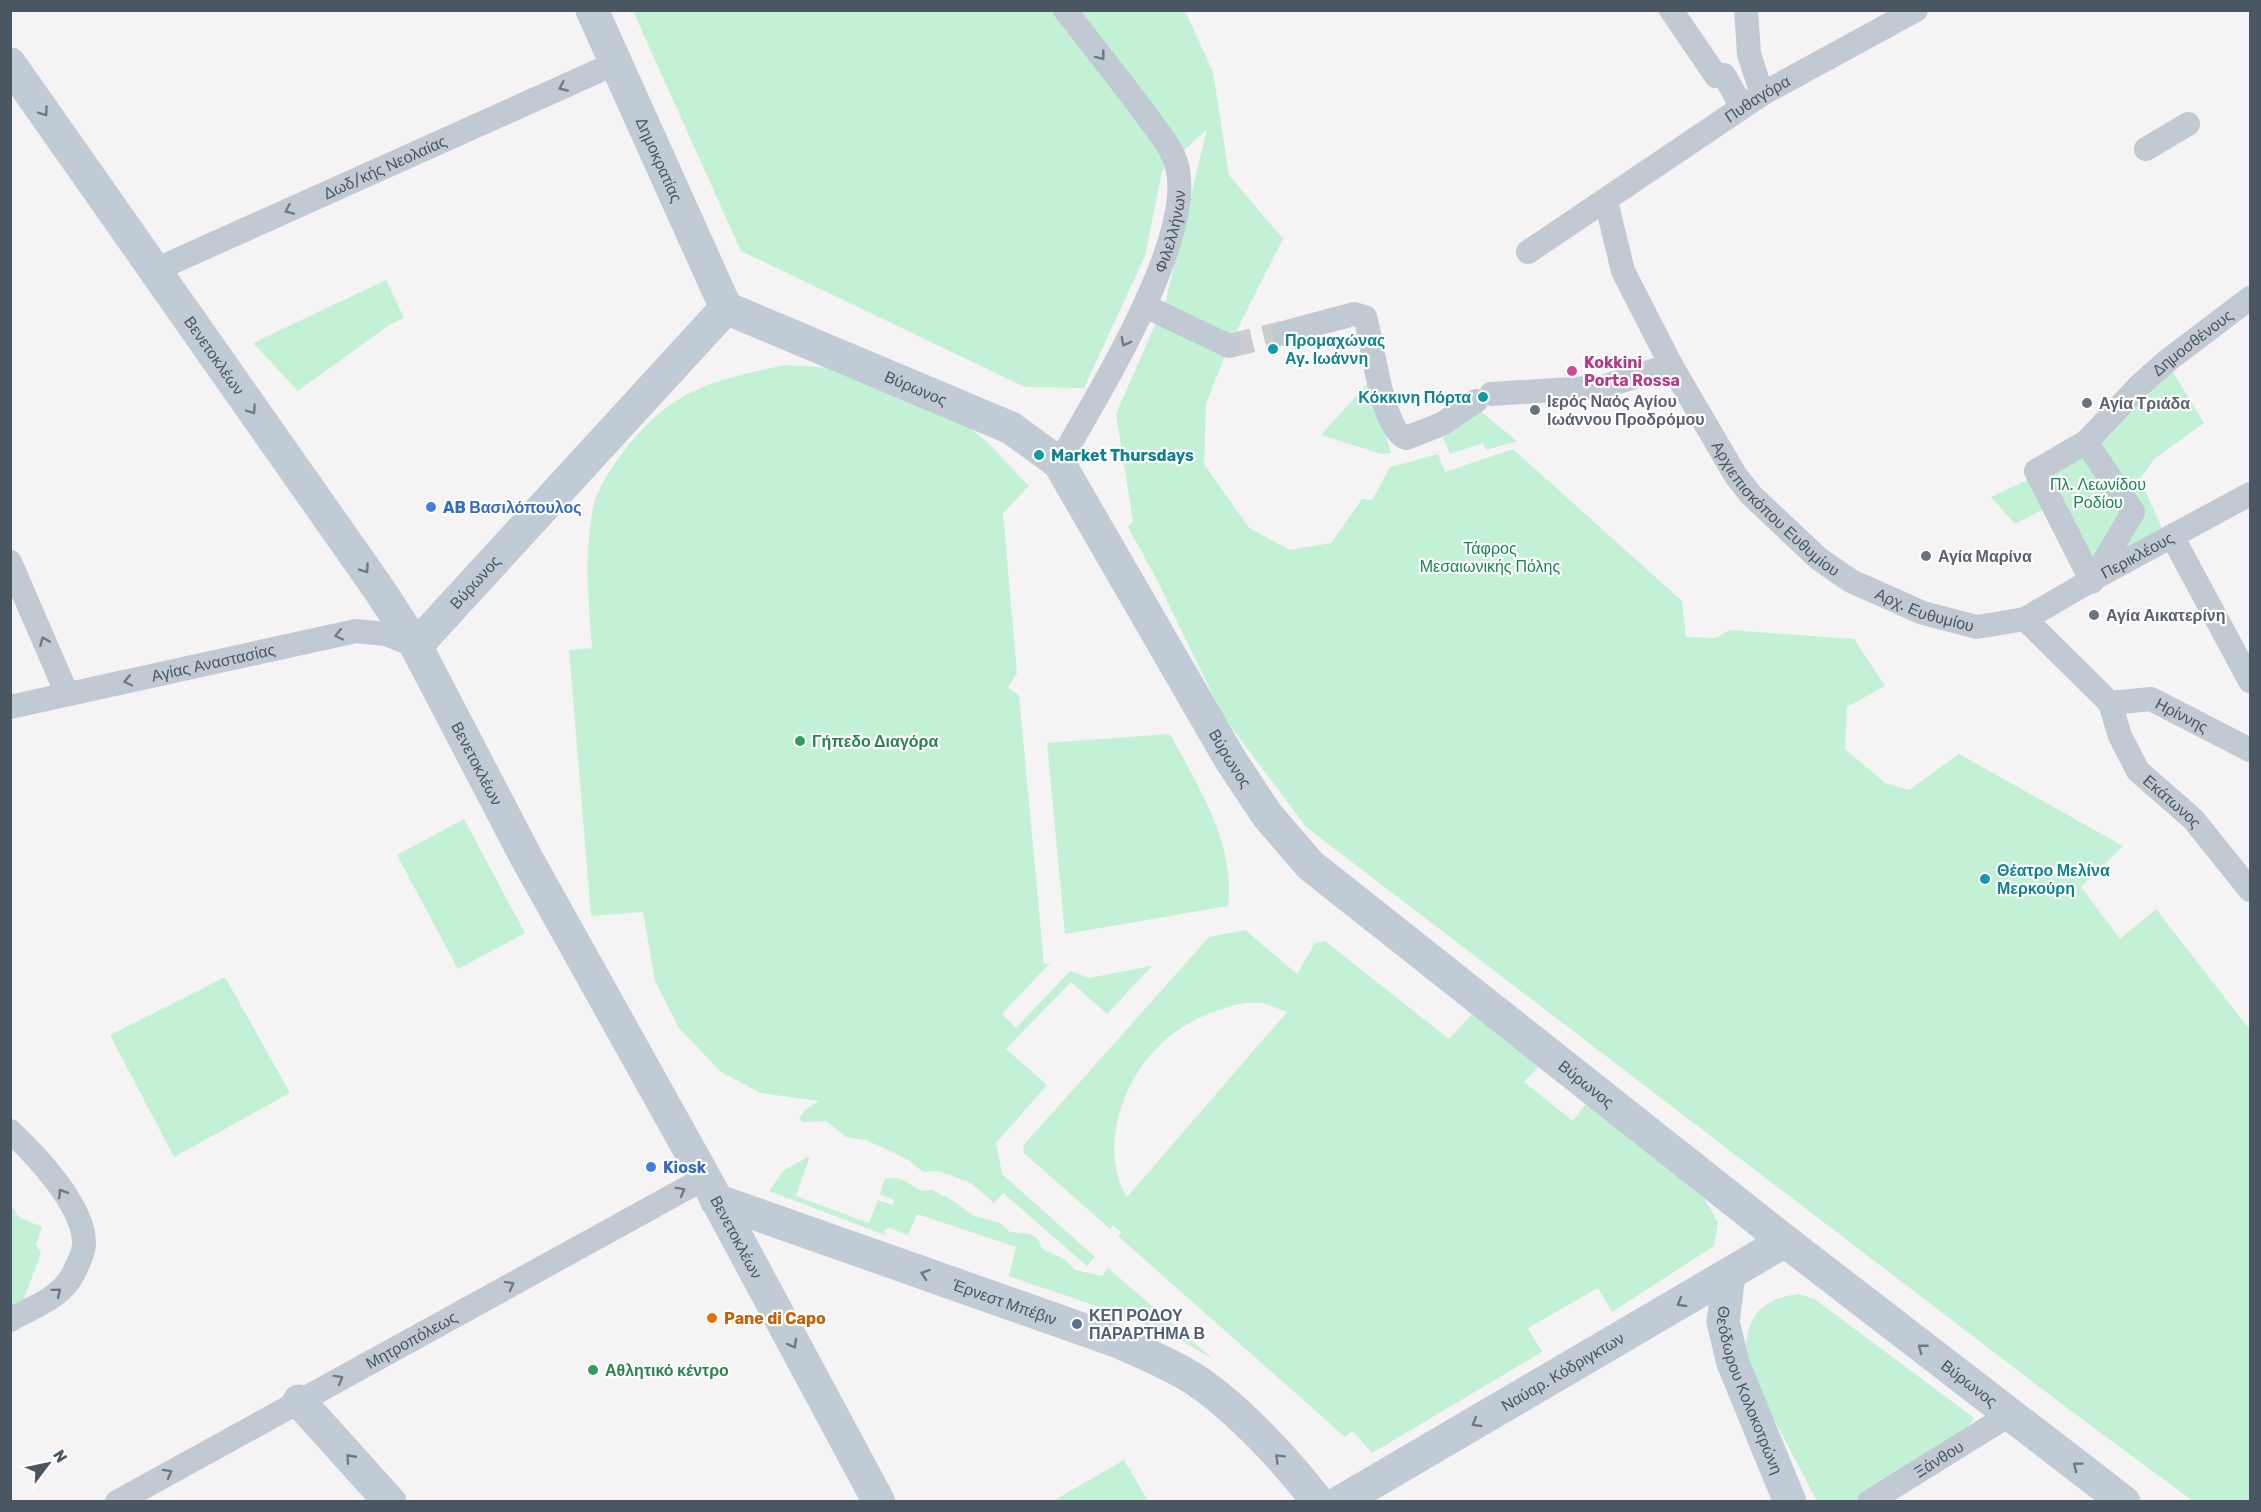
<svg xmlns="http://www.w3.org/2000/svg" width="2261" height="1512" font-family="Rubik,sans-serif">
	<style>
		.green { fill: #c3f1d5; fill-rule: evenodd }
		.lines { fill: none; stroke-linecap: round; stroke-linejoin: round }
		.street-tunnel { stroke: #caccce; stroke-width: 24; stroke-dasharray: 24 12; stroke-linecap: butt }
		.street { stroke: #c1cad2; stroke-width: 24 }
		.secondary { stroke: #c1cbd6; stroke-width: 33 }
		.oneway { stroke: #6e7983 }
		.oneway2 { stroke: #6e7984 }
		.culture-dot { fill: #0f9aa8; stroke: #fff; stroke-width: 2 }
		.hotel-dot { fill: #d1479c; stroke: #fff; stroke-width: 2 }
		.worship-dot { fill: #6b7280; stroke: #fff; stroke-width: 2 }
		.shop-dot { fill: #3f7fe0; stroke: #fff; stroke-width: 2 }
		.leisure-dot { fill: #2e9e5b; stroke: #fff; stroke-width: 2 }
		.food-dot { fill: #e8710a; stroke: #fff; stroke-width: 2 }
		.service-dot { fill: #5c6f8a; stroke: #fff; stroke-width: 2 }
		.labels { text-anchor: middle; stroke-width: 4.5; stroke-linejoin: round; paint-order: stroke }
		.street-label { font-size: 16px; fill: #4a5661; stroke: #fff }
		.culture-label { font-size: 16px; font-weight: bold; fill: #0d838f; stroke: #fff; text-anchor: start }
		.hotel-label { font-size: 16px; font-weight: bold; fill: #b23c85; stroke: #fff; text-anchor: start }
		.worship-label { font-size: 16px; font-weight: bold; fill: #5b616d; stroke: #fff; text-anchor: start }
		.park-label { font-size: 16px; fill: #17864f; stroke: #fff }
		.shop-label { font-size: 16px; font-weight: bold; fill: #366cbe; stroke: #fff; text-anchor: start }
		.leisure-label { font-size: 16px; font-weight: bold; fill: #27864d; stroke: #fff; text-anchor: start }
		.service-label { font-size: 16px; font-weight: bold; fill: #4e5e75; stroke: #fff; text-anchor: start }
		.food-label { font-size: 16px; font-weight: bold; fill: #c56008; stroke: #fff; text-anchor: start }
	</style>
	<rect width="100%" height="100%" fill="#f5f3f3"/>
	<!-- green -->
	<path class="green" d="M633,11H1185L1213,72L1229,175L1283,239L1229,346L1206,403L1204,464L1249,528L1290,550L1331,543L1362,499L1372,500L1390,467L1438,454L1445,472L1513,449L1682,601L1686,637L1715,638L1730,630L1854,639L1885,686L1847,707L1845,749L1885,783L1909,790L1959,754L2123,846L2081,887L2120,939L2156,909L2250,1030V1501H2193L2067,1408L1306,827L1223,716L1156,578L1128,527L1133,521L1116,414L1166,300L1207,129L1162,171L1145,256L1084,388L1025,387L741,251Z
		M386,280L404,318L389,325L298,391L253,343Z
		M2168,364L2204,423L2154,459L2140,479L2164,533L2091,570L2054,504L2015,524L1991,497L2036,476Z
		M786,365L846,369L949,412L986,441L1029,486L1003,513L1017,673L1008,688L1019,695L1044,964L1050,963L1002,1014L1016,1028L1070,971L1089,978L1152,966L1107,1014L1071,982L1006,1049L1047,1085L996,1143L1002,1174L1095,1257L1087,1266L1003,1193L994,1203L971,1183L939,1171L923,1172L907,1159L866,1140L846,1137L826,1121L804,1122L799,1118L806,1109L819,1101L761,1093L721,1072L679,1028L655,981L643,912L591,916L569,650L592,648C588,601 584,554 593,508C597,489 612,467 623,452C671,390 712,380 786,365Z
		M1369,382L1391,453L1381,454L1321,435Z
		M1480,411L1517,441L1486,450L1483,443L1450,454L1443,438Z
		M1170,734C1198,786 1236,845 1228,906L1065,934L1047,743Z
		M464,819L525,933L458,969L397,855Z
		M1245,930L1297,974L1315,943L1325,941L1449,1039L1474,1012L1541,1064L1524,1082L1573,1121L1588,1101L1697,1187L1718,1222L1714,1246L1612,1312L1598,1288L1528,1328L1542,1352L1372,1453L1352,1431L1345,1437L1118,1236L1121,1233L1113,1225L1110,1229L1024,1153L1023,1146L1209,937ZM1245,1003H1263L1287,1012L1127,1197C1099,1151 1121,1085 1156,1049C1179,1024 1213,1009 1245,1003Z
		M225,977L290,1093L174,1157L110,1035Z
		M810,1156L796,1196L869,1223L878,1200L892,1205L895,1200L880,1194L885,1178H899L922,1191L932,1190L952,1200L972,1215L1000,1223L1010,1232L1030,1234L1038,1239L1042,1249L1064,1259L1075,1270L1102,1276L1108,1268L1214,1360C1153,1320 1077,1301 1009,1276L1016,1247L917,1214L908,1235L889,1228L884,1230L885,1235L769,1191L784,1170Z
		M10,1203L20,1218L42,1227L36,1245L41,1253L21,1307L10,1313Z
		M1800,1294L1816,1300L1974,1418L1959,1441L1852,1501H1817C1800,1469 1783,1436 1766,1404C1760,1392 1750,1379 1748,1367C1741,1325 1756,1298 1800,1294Z
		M1124,1460L1148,1501H1053Z"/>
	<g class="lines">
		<!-- street-tunnel -->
		<path class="street-tunnel" d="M1229,346L1283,333"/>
		<!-- street -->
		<g class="street">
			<path d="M1671,10L1716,76L1724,75L1742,107"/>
			<path d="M1746,10L1749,54L1762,94"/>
			<path d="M2146,149L2188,124"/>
			<path id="s1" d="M1606,201L1623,271L1671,365L1736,476L1751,495L1819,559L1851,581L1923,613L1977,627L2025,619L2110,703L2120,736L2138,771L2193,819L2250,890"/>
			<path id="s2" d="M1528,252L1762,94L1916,10"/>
			<path id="s3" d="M153,271L616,63"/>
			<path d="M1145,306L1229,346"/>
			<path d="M1283,333L1354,314L1365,317C1373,342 1381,429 1406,438L1442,424L1476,401"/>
			<path d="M1491,394L1603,387L1671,365"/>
			<path d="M2086,442L2133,512L2092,582L2036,471Z"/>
			<path id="s4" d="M2086,442L2139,386L2167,361L2250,298"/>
			<path id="s5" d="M1059,463C1096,397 1196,239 1177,166C1173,149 1159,133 1149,119C1122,82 1093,46 1065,10"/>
			<path d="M2172,536L2250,681"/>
			<path d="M10,562L67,694"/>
			<path id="s6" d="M2025,619L2102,574L2250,494"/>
			<path id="s7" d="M2110,703L2151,699L2250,750"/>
			<path id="s8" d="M10,707L356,631L386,634L416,646"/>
			<path d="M10,1131C36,1155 85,1207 84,1244C84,1253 74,1274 68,1282C55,1300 29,1309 10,1320"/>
			<path id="s9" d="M117,1502L705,1178"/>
			<path id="s10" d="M1869,1502L2009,1415"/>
		</g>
		<!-- secondary -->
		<g class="secondary">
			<path id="s11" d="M592,10L726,308"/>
			<path id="s12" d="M10,64L378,588L416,646L526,857L705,1178L879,1502"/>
			<path id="s13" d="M726,308L1011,428L1059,463L1230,759L1267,815L1310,865L1785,1241L2124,1502"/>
			<path id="s14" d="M416,646L726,308"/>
			<path id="s15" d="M716,1200L1119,1342C1145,1354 1173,1365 1197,1381C1238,1409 1288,1462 1318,1502"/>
			<path id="s16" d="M1729,1275L1723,1322L1733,1363L1790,1502"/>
			<path d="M299,1401L390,1502"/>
			<path id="s17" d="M1340,1502L1785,1241"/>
		</g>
	</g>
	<!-- one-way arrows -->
	<defs><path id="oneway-chevron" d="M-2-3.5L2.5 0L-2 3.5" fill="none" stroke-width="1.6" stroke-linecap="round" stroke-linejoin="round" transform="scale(1.5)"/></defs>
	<g class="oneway">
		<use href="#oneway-chevron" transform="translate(1101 56) rotate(52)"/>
		<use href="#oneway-chevron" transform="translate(563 87) rotate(156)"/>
		<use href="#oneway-chevron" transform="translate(289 210) rotate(156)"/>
		<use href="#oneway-chevron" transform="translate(1125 342) rotate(118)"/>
		<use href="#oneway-chevron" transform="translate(339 635) rotate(168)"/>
		<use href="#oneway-chevron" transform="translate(44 641) rotate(-113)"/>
		<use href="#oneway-chevron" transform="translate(128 681) rotate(168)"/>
		<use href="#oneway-chevron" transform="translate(681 1191) rotate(-29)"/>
		<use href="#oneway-chevron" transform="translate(62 1193) rotate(-122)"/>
		<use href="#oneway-chevron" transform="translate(510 1285) rotate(-29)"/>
		<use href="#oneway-chevron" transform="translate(57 1292) rotate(-40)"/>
		<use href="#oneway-chevron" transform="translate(339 1379) rotate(-29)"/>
		<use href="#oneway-chevron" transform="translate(168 1473) rotate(-29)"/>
	</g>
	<g class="oneway2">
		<use href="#oneway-chevron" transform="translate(44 112) rotate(55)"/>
		<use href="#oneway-chevron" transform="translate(252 410) rotate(55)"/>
		<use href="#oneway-chevron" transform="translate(365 569) rotate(55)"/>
		<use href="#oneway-chevron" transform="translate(925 1274) rotate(-161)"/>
		<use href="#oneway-chevron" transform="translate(1681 1303) rotate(150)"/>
		<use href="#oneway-chevron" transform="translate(793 1344) rotate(61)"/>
		<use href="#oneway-chevron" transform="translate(1922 1348) rotate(-142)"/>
		<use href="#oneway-chevron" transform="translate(1476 1423) rotate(150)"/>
		<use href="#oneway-chevron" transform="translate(350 1458) rotate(-132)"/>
		<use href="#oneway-chevron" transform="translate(1279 1458) rotate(-135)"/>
		<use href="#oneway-chevron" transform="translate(2077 1466) rotate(-143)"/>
	</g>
	<!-- markers -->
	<g class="culture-dot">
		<circle cx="1273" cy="349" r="6"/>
		<circle cx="1483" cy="397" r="6"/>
		<circle cx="1039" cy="455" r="6"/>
		<circle cx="1985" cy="879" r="6"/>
	</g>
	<circle class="hotel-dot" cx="1572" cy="371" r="6"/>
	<g class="worship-dot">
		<circle cx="2087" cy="403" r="6"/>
		<circle cx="1535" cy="410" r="6"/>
		<circle cx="1926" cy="556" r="6"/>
		<circle cx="2094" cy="615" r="6"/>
	</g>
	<g class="shop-dot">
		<circle cx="431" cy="507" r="6"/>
		<circle cx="651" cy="1167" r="6"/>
	</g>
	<g class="leisure-dot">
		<circle cx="800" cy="741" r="6"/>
		<circle cx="593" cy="1370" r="6"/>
	</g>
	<circle class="food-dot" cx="712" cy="1318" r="6"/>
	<circle class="service-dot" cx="1077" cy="1324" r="6"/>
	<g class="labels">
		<!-- street labels -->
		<g class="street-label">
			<text dy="6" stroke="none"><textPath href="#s2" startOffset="276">Πυθαγόρα</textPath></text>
			<text dy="6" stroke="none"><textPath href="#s11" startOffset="164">Δημοκρατίας</textPath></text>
			<text dy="6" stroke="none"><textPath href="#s3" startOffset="254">Δωδ/κής Νεολαίας</textPath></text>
			<text dy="6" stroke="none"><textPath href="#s5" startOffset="258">Φιλελλήνων</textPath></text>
			<text dy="6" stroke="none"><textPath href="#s4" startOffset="146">Δημοσθένους</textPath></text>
			<text dy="6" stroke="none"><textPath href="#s12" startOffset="356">Βενετοκλέων</textPath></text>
			<text dy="6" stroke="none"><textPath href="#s13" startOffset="206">Βύρωνος</textPath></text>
			<text dy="6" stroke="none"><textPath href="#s1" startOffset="357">Αρχιεπισκόπου Ευθυμίου</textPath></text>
			<text dy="6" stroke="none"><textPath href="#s6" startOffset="129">Περικλέους</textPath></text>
			<text dy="6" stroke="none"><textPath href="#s14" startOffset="87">Βύρωνος</textPath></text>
			<text dy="6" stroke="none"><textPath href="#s1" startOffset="542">Αρχ. Ευθυμίου</textPath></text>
			<text dy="6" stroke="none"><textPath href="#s8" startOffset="208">Αγίας Αναστασίας</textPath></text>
			<text dy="6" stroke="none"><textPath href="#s7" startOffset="76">Ηρίννης</textPath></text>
			<text dy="6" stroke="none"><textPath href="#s13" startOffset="710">Βύρωνος</textPath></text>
			<text dy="6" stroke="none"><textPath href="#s12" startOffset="842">Βενετοκλέων</textPath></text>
			<text dy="6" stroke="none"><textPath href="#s1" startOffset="885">Εκάτωνος</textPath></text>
			<text dy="6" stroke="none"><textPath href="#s13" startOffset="1196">Βύρωνος</textPath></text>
			<text dy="6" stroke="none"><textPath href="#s12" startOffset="1382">Βενετοκλέων</textPath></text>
			<text dy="6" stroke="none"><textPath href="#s15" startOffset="306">Έρνεστ Μπέβιν</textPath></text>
			<text dy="6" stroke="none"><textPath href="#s9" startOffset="336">Μητροπόλεως</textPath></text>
			<text dy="6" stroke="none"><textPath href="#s17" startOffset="258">Ναύαρ. Κόδριγκτων</textPath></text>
			<text dy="6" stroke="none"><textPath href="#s13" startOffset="1682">Βύρωνος</textPath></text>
			<text dy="6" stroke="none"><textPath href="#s16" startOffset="120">Θεόδωρου Κολοκοτρώνη</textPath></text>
			<text dy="6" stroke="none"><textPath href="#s10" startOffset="82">Ξάνθου</textPath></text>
		</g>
		<!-- culture labels -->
		<g class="culture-label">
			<text x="1285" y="346">Προμαχώνας<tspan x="1285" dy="18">Αγ. Ιωάννη</tspan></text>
			<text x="1471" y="403" text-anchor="end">Κόκκινη Πόρτα</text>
			<text x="1051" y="461">Market Thursdays</text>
			<text x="1997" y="876">Θέατρο Μελίνα<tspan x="1997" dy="18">Μερκούρη</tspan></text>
		</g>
		<!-- hotel labels -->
		<g class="hotel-label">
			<text x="1584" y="368">Kokkini<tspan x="1584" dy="18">Porta Rossa</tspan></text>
		</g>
		<!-- worship labels -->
		<g class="worship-label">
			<text x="1547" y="407">Ιερός Ναός Αγίου<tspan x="1547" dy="18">Ιωάννου Προδρόμου</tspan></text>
			<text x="2099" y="409">Αγία Τριάδα</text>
			<text x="1938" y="562">Αγία Μαρίνα</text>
			<text x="2106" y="621">Αγία Αικατερίνη</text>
		</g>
		<!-- park labels -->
		<g class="park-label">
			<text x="2098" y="490">Πλ. Λεωνίδου<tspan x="2098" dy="18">Ροδίου</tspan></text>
			<text x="1490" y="554">Τάφρος<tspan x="1490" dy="18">Μεσαιωνικής Πόλης</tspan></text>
		</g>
		<!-- shop labels -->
		<g class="shop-label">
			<text x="443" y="513">AB Βασιλόπουλος</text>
			<text x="663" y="1173">Kiosk</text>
		</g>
		<!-- leisure labels -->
		<g class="leisure-label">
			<text x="812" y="747">Γήπεδο Διαγόρα</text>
			<text x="605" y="1376">Αθλητικό κέντρο</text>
		</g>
		<!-- service labels -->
		<g class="service-label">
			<text x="1089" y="1321">ΚΕΠ ΡΟΔΟΥ<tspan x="1089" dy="18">ΠΑΡΑΡΤΗΜΑ Β</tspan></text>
		</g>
		<!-- food labels -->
		<g class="food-label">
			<text x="724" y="1324">Pane di Capo</text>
		</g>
	</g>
	<!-- border -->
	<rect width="2261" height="1512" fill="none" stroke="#4a5661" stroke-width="24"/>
	<!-- north arrow -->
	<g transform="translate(48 1464) rotate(58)" stroke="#ffffff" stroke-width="4.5" paint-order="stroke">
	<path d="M0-4.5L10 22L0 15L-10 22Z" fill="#4a5661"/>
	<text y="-9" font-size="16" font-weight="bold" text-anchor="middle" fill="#4a5661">N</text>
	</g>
</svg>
